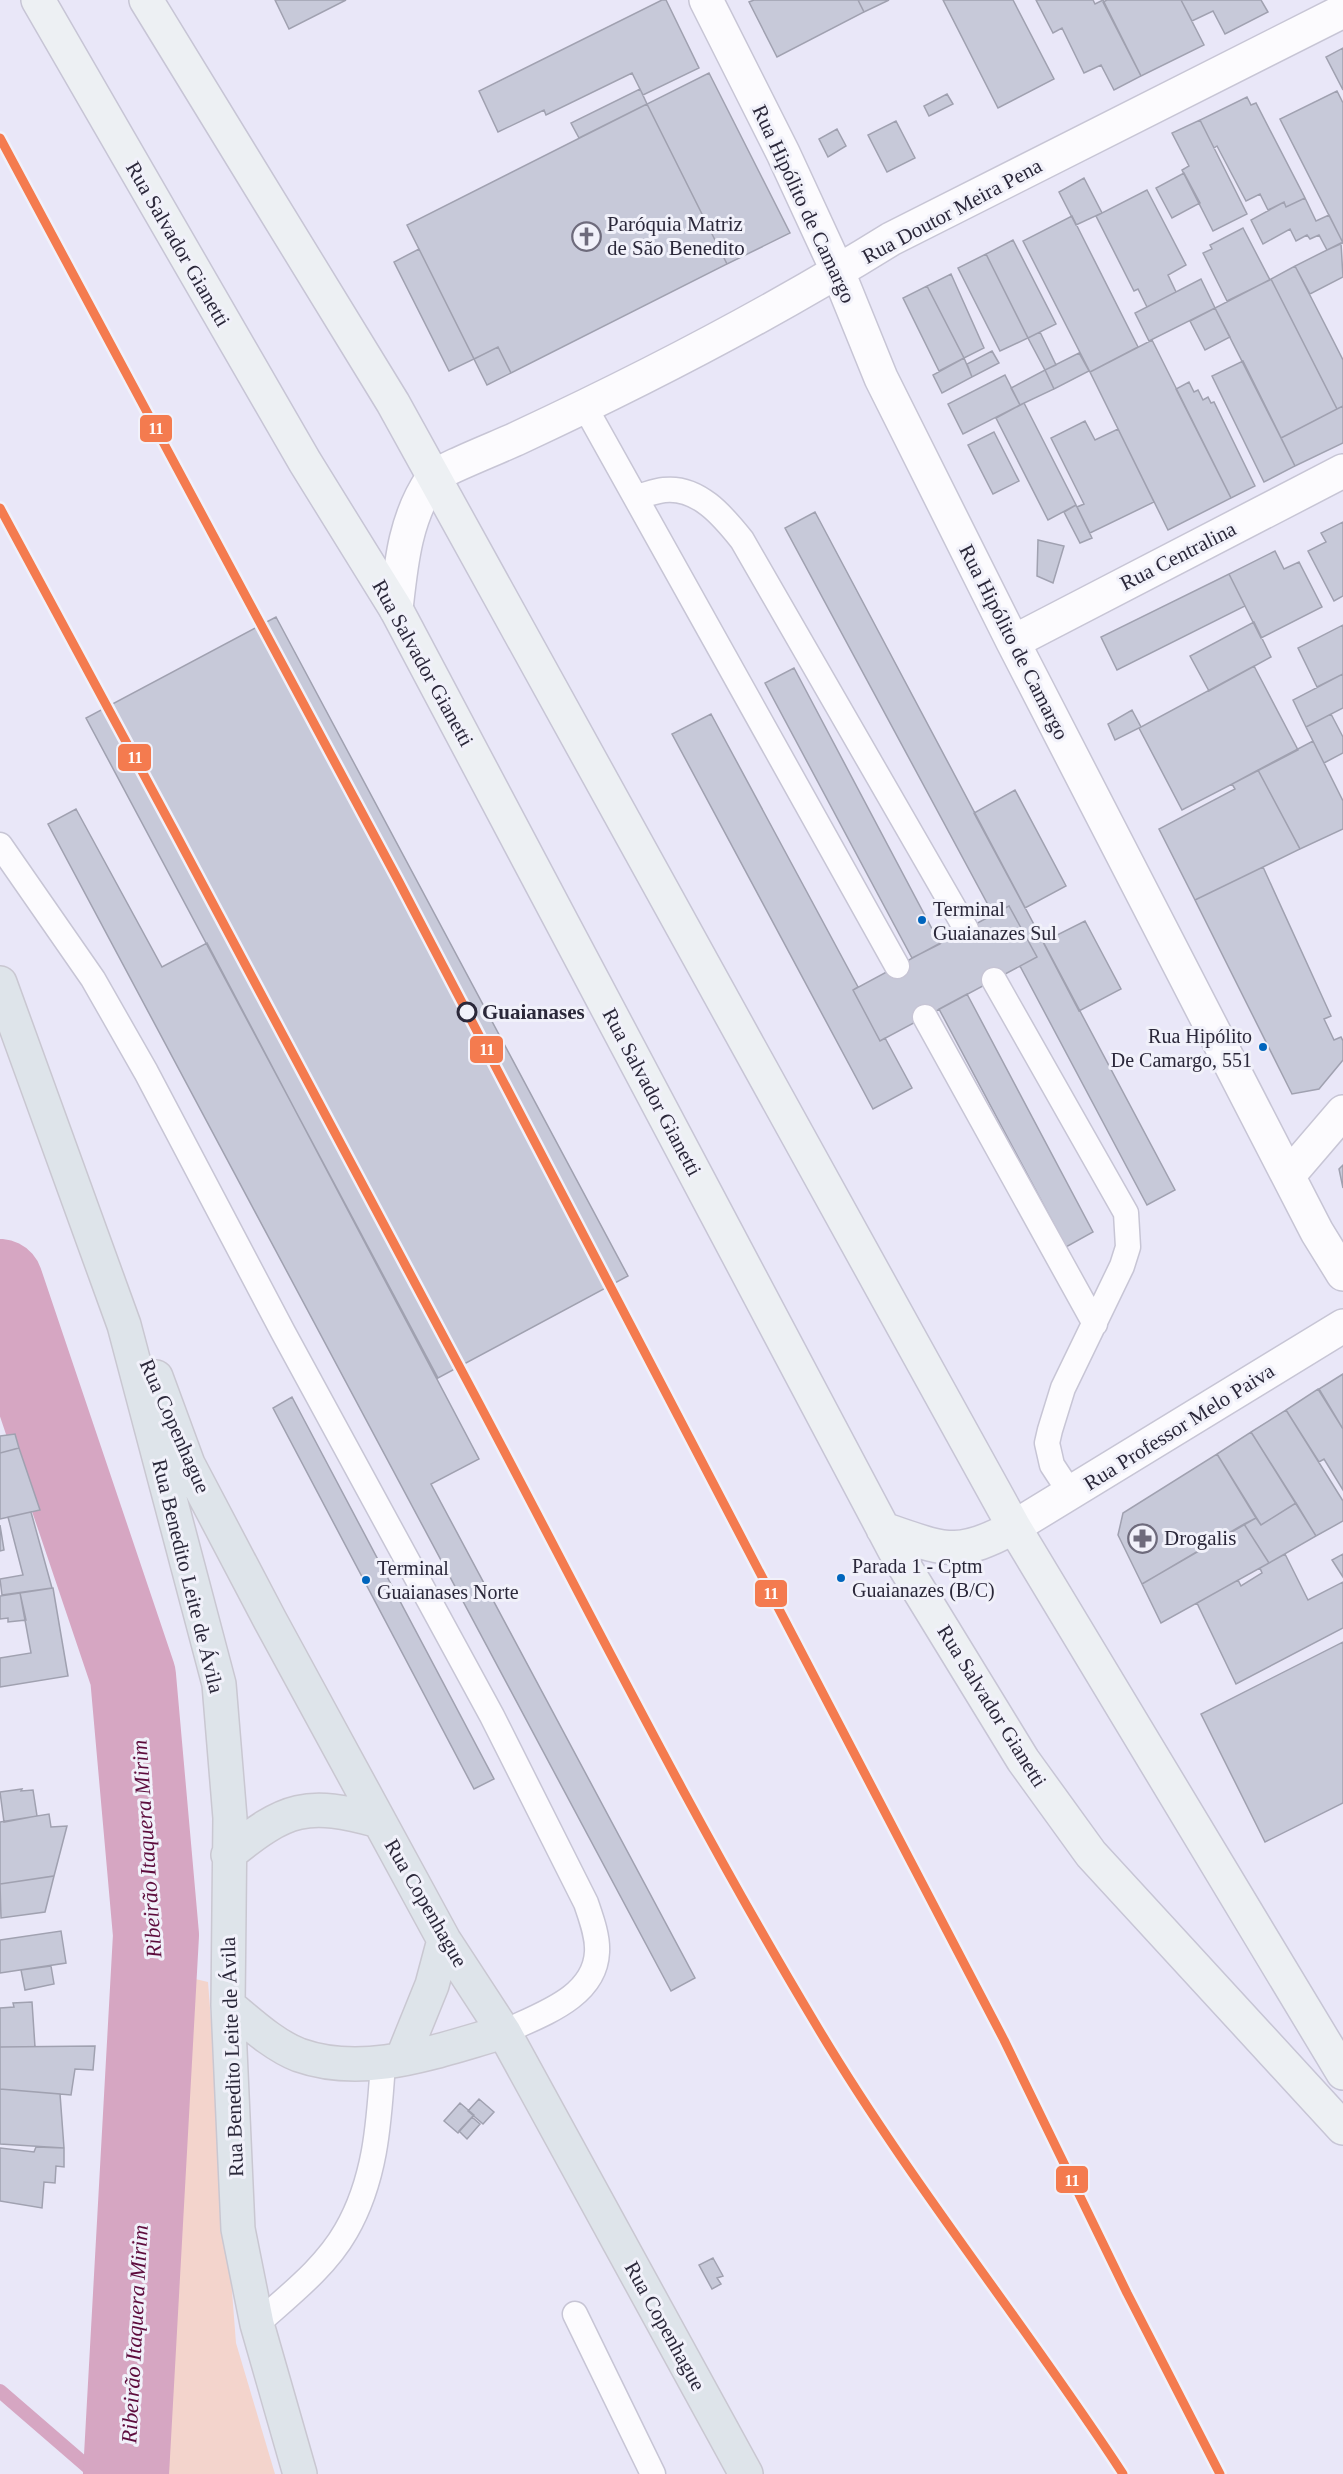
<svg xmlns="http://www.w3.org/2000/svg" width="1343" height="2474" font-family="'Times New Roman',serif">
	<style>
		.green { fill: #f3d4cc }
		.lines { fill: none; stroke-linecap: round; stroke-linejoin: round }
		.stream { stroke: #d6a6c2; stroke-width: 14 }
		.river { stroke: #d6a6c2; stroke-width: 86 }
		.building { fill: #c7c9d9; stroke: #a0a1b0; stroke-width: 1.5 }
		.lane-casing { stroke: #c7c5d5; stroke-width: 27 }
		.street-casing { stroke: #c7c5d5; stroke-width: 36 }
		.secondary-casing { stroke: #c7c5d5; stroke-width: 36 }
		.primary-casing { stroke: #c9c7d1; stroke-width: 36 }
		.lane { stroke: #fcfbfe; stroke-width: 24 }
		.street { stroke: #fcfbfe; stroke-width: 33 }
		.secondary { stroke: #edf0f3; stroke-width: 33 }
		.primary { stroke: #dee4ea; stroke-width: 33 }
		.rail-1-casing { stroke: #f1f1fa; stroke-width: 14 }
		.rail-1 { stroke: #f47b4f; stroke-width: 9 }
		.bus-dot { fill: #0065bd; stroke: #f1f1fa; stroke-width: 2 }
		.stop-dot { fill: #f1f1fa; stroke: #2b283a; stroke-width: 3 }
		.labels { text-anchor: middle; stroke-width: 6; stroke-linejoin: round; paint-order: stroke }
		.bus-label { font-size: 20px; fill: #2b283a; stroke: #f1f1fa; text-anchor: start }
		.street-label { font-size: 21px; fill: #2b283a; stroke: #f1f1fa }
		.poi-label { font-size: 21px; fill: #2b283a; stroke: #f1f1fa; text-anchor: start }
		.stop-label { font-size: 21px; font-weight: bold; fill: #2b283a; stroke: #f1f1fa; text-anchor: start }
		.water-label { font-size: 22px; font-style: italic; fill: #5d0c3d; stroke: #f1f1fa }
		.line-badge { stroke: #f1f1fa; stroke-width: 2 }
		.badge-label { font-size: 16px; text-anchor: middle; font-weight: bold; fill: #fff }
	</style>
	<rect width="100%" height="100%" fill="#e9e7f8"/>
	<!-- green -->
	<path class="green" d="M187,1977L208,1982L236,2343L275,2474H137L161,2319Z"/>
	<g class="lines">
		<!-- stream -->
		<path class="stream" d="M0,2391L96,2474"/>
		<!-- river -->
		<path class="river" d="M0,1282L133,1676L156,1935L126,2474"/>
	</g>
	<!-- building -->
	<path class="building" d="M275,0H346L289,29Z
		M662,0H666L699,68L643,95L632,73L546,115L544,110L498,132L479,91Z
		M754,0H858L864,12L777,57L749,2Z
		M858,0H889L864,12Z
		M943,0H1013L1054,79L998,108Z
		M1036,0H1093L1095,4L1103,0L1141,76L1114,90L1101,65L1084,73L1062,28L1053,33Z
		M1107,0H1181L1204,45L1141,76L1103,2Z
		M1181,0H1261L1268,12L1225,34L1213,11L1192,21Z
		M1343,48V90L1326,57Z
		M709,73L790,233L727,264L647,104Z
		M640,89L647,104L579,138L571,123Z
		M1337,91L1343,103V243L1280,119Z
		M947,94L953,104L929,116L924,106Z
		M1247,97L1251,105L1256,103L1305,198L1286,207L1284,202L1268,210L1260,194L1246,201L1217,146L1214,148L1200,120Z
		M647,104L727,264L511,373L498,347L474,359L407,225Z
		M1200,120L1247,214L1213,231L1182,170L1189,166L1172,133Z
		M896,121L915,158L887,172L868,135Z
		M837,129L846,146L828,157L819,139Z
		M1184,173L1200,203L1172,218L1156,188Z
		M1084,178L1102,213L1076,225L1059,192Z
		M1147,190L1186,265L1168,275L1176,292L1147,307L1138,289L1134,291L1096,216Z
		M1305,198L1316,221L1329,215L1343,243L1327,250L1319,235L1310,239L1307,235L1296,241L1290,229L1263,244L1251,220L1284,202L1286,207Z
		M1072,216L1138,347L1090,372L1023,241Z
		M1243,228L1270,280L1227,301L1203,253L1212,249L1210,245Z
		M1013,240L1056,324L1028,338L986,254Z
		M1341,243L1343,277L1310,294L1295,266Z
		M419,249L474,359L449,371L394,262Z
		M986,254L1028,338L1000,351L958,268Z
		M1295,266L1343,360V406L1337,409L1271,279Z
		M951,274L984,348L964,358L927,286Z
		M1201,279L1215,308L1149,341L1135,313Z
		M1271,279L1337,409L1281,438L1215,308Z
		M927,286L964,358L939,371L903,298Z
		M1215,308L1230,337L1205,350L1190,321Z
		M1040,332L1056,365L1045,370L1028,338Z
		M1152,340L1231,498L1168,530L1090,372Z
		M498,347L511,373L487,385L474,359Z
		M992,351L999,363L972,377L967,364Z
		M1079,353L1089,371L1054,389L1045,370Z
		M964,358L972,377L942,393L933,375Z
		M1243,361L1295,466L1264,482L1212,376Z
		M1045,370L1054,389L1020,405L1011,388Z
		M1005,375L1020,405L963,434L948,404Z
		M1189,382L1194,392L1198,390L1203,400L1208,397L1211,403L1214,402L1255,486L1231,498L1176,389Z
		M1024,403L1076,505L1048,520L996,418Z
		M1343,406V443L1295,466L1281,438Z
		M1085,421L1095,440L1118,429L1154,502L1090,533L1077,507L1084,504L1051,438Z
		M994,432L1019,481L993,494L968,445Z
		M1076,505L1092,538L1080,543L1064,512Z
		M815,512L1175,1190L1147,1205L1020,966L1037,957L1009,906L993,914L785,528Z
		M1343,522V596L1334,601L1308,551L1326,542L1321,533Z
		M1038,540L1064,546L1053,583L1037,576Z
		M1275,551L1284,569L1299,562L1322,607L1261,638L1229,574Z
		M1229,574L1245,606L1117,670L1101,637Z
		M276,617L628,1276L438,1378L86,718Z
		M1254,622L1271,657L1209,691L1190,656Z
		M1343,625V674L1317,687L1298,648Z
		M1254,666L1298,750L1182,810L1139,728Z
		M794,668L940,944L912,958L765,683Z
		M1343,674V708L1306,727L1293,700Z
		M1132,710L1141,727L1115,740L1108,724Z
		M711,714L858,987L853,990L880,1041L885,1038L912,1088L873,1109L672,734Z
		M1331,714L1343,737V753L1324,763L1306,727Z
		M1313,741L1343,801V829L1300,849L1258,770Z
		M1258,770L1300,849L1195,900L1159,829L1235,789L1232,784Z
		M1015,790L1066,886L1025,908L974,813Z
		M76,809L162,967L207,943L479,1459L431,1484L695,1978L671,1991L48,824Z
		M1263,867L1331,1016L1324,1019L1334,1040L1341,1037L1343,1041V1060L1319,1089L1292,1094L1195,900Z
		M1009,906L1037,957L880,1041L853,990Z
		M1085,921L1121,989L1079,1011L1043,942Z
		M967,994L1093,1232L1066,1247L939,1009Z
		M1343,1165V1188L1339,1169Z
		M1343,1374V1429L1319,1389Z
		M1318,1389L1343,1429V1490L1324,1459L1319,1462L1286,1410Z
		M292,1397L494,1779L474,1789L273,1408Z
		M1286,1410L1343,1501V1521L1316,1536L1251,1432Z
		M1251,1432L1296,1503L1261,1525L1217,1454Z
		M15,1434L19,1448L0,1453V1436Z
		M19,1448L40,1510L0,1519V1453Z
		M1217,1454L1256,1518L1142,1584L1118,1535L1123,1513Z
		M1296,1503L1316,1536L1269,1563L1244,1524L1256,1518L1261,1525Z
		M31,1512L52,1588L2,1595L0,1579L23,1575L8,1517Z
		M1244,1524L1269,1563L1161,1623L1142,1584Z
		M0,1525L4,1550L0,1551Z
		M1285,1554L1308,1600L1343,1582V1628L1236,1684L1197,1603L1238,1580L1241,1586L1262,1573L1260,1568Z
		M1343,1554V1577L1332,1560Z
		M53,1588L68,1676L0,1687V1658L31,1653L20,1593Z
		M20,1593L26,1620L8,1622V1618L0,1619V1596Z
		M1343,1642V1803L1265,1842L1201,1714Z
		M22,1789L21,1791L33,1790L37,1816L4,1822L0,1792Z
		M49,1814L51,1827L67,1826L54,1876L0,1884V1822Z
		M54,1876L45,1912L1,1918L0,1884Z
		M61,1931L66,1963L0,1973V1940Z
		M51,1966L54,1984L25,1990L21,1970Z
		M32,2002L35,2047H0V2008L14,2007L13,2003Z
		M95,2046L93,2070L75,2069L71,2095L0,2089V2047Z
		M0,2089L60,2094L64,2148L0,2144Z
		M479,2099L494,2112L483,2124L468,2111Z
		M460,2103L474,2115L458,2133L444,2121Z
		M472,2117L480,2124L467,2139L459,2131Z
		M36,2147L64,2148V2167L56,2166L55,2183L44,2182L42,2208L0,2201V2148L34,2152Z
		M713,2258L723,2276L717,2278L721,2284L712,2289L699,2265Z"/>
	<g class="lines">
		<defs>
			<path id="lane" d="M585,407L897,966
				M636,497C645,495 655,491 664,490C698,486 723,516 742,540L966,929
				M0,845L93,979L146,1072L283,1332L492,1716L586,1903C591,1918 598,1936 597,1952C595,1998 539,2015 504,2032
				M994,980L1126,1213L1128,1247L1122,1266L1063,1388L1050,1430L1047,1443L1052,1465L1071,1494
				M925,1017L1095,1324
				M575,2314L653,2474
				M257,2324C288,2296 325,2268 346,2231C376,2179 379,2122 383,2063"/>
			<path id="street" d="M706,0L783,153L838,272L881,378L1013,642L1317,1232L1343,1274
				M396,609C401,564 405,518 432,479C439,470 504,445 518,438C645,379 772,313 891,239L1343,11
				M1013,642L1343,471
				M1289,1175L1343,1112
				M1014,1527L1343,1326"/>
			<path id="secondary" d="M38,0L305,462L396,609L895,1551L1023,1760L1091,1854L1343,2128
				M146,0L393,403L1014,1527L1343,2073
				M883,1529C943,1549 956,1559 1014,1527"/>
			<path id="primary" d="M0,983L124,1325L219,1684L230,1818L228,2005L238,2229L257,2324L300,2474
				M156,1377L188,1464L270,1620L444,1940L504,2032L746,2474
				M228,1855C286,1807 307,1801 379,1821
				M228,2005C249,2022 273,2045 299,2055C367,2079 438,2050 504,2032
				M402,2059L432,1985L444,1940"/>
		</defs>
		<!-- lane casing -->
		<use href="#lane" class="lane-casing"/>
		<!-- street casing -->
		<use href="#street" class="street-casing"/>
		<!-- secondary casing -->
		<use href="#secondary" class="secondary-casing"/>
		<!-- primary casing -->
		<use href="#primary" class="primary-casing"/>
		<!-- lane -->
		<use href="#lane" class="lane"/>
		<!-- street -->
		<use href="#street" class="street"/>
		<!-- secondary -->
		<use href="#secondary" class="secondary"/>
		<!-- primary -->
		<use href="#primary" class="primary"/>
		<defs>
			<path id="rail-1" d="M0,138L398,880L1004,2040L1127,2293L1220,2474
				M0,508C159,802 317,1096 473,1392C585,1603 692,1818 815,2023C908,2180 1023,2321 1123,2474"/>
		</defs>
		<!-- rail-1 casing -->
		<use href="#rail-1" class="rail-1-casing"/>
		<!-- rail-1 -->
		<use href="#rail-1" class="rail-1"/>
	</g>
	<!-- icons -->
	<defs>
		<symbol id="church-ring" viewBox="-11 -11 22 22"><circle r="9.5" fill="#f1f1fa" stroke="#6e6b7c" stroke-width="1.5"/><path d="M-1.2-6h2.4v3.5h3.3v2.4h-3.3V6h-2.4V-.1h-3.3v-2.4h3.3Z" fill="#6e6b7c"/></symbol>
		<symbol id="pharmacy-ring" viewBox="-11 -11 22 22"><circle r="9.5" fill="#f1f1fa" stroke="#6e6b7c" stroke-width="1.5"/><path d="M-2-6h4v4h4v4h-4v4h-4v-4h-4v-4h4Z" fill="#6e6b7c"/></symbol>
	</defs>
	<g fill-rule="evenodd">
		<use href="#church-ring" x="570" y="220" width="33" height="33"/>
		<use href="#pharmacy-ring" x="1126" y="1522" width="33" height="33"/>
	</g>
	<!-- markers -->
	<g class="bus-dot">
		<circle cx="922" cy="920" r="5"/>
		<circle cx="1263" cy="1047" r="5"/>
		<circle cx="841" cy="1578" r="5"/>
		<circle cx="366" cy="1580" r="5"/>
	</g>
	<circle class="stop-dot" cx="467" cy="1012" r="9"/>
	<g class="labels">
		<!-- bus labels -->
		<g class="bus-label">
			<text x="933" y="916">Terminal<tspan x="933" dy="24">Guaianazes Sul</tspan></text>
			<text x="1252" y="1043" text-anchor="end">Rua Hipólito<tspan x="1252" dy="24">De Camargo, 551</tspan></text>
			<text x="852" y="1573">Parada 1 - Cptm<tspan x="852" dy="24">Guaianazes (B/C)</tspan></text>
			<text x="377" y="1575">Terminal<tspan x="377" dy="24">Guaianases Norte</tspan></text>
		</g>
		<!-- street labels -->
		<g class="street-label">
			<text transform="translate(804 204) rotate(65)" y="7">Rua Hipólito de Camargo</text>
			<text transform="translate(952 211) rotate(-28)" y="7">Rua Doutor Meira Pena</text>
			<text transform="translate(178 244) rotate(60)" y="7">Rua Salvador Gianetti</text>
			<text transform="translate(1178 556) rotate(-27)" y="7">Rua Centralina</text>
			<text transform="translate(1014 642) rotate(63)" y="7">Rua Hipólito de Camargo</text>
			<text transform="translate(423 663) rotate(61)" y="7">Rua Salvador Gianetti</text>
			<text transform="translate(652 1092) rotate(62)" y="7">Rua Salvador Gianetti</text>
			<text transform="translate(175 1426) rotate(66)" y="7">Rua Copenhague</text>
			<text transform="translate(1179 1427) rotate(-32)" y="7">Rua Professor Melo Paiva</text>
			<text transform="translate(188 1576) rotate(76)" y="7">Rua Benedito Leite de Ávila</text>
			<text transform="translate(992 1706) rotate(58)" y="7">Rua Salvador Gianetti</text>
			<text transform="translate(426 1903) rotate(60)" y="7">Rua Copenhague</text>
			<text transform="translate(232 2057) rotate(-92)" y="7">Rua Benedito Leite de Ávila</text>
			<text transform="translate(665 2326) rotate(61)" y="7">Rua Copenhague</text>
		</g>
		<!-- poi labels -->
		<g class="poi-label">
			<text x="607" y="231">Paróquia Matriz<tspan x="607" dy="24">de São Benedito</tspan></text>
			<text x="1164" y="1545">Drogalis</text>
		</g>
		<!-- stop labels -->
		<g class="stop-label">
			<text x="482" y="1019">Guaianases</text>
		</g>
		<!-- water labels -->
		<g class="water-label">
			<text transform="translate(146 1849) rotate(-94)" y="8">Ribeirão Itaquera Mirim</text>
			<text transform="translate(134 2334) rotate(-87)" y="8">Ribeirão Itaquera Mirim</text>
		</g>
	</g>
	<g class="line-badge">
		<rect x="139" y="414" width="34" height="29" rx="6" fill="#f47b4f"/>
		<rect x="117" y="743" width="35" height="29" rx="6" fill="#f47b4f"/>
		<rect x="469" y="1035" width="35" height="29" rx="6" fill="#f47b4f"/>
		<rect x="754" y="1579" width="34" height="29" rx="6" fill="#f47b4f"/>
		<rect x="1055" y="2165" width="34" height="29" rx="6" fill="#f47b4f"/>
	</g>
	<g class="badge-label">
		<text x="156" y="434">11</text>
		<text x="135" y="763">11</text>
		<text x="487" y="1055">11</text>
		<text x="771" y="1599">11</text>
		<text x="1072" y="2186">11</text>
	</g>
</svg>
